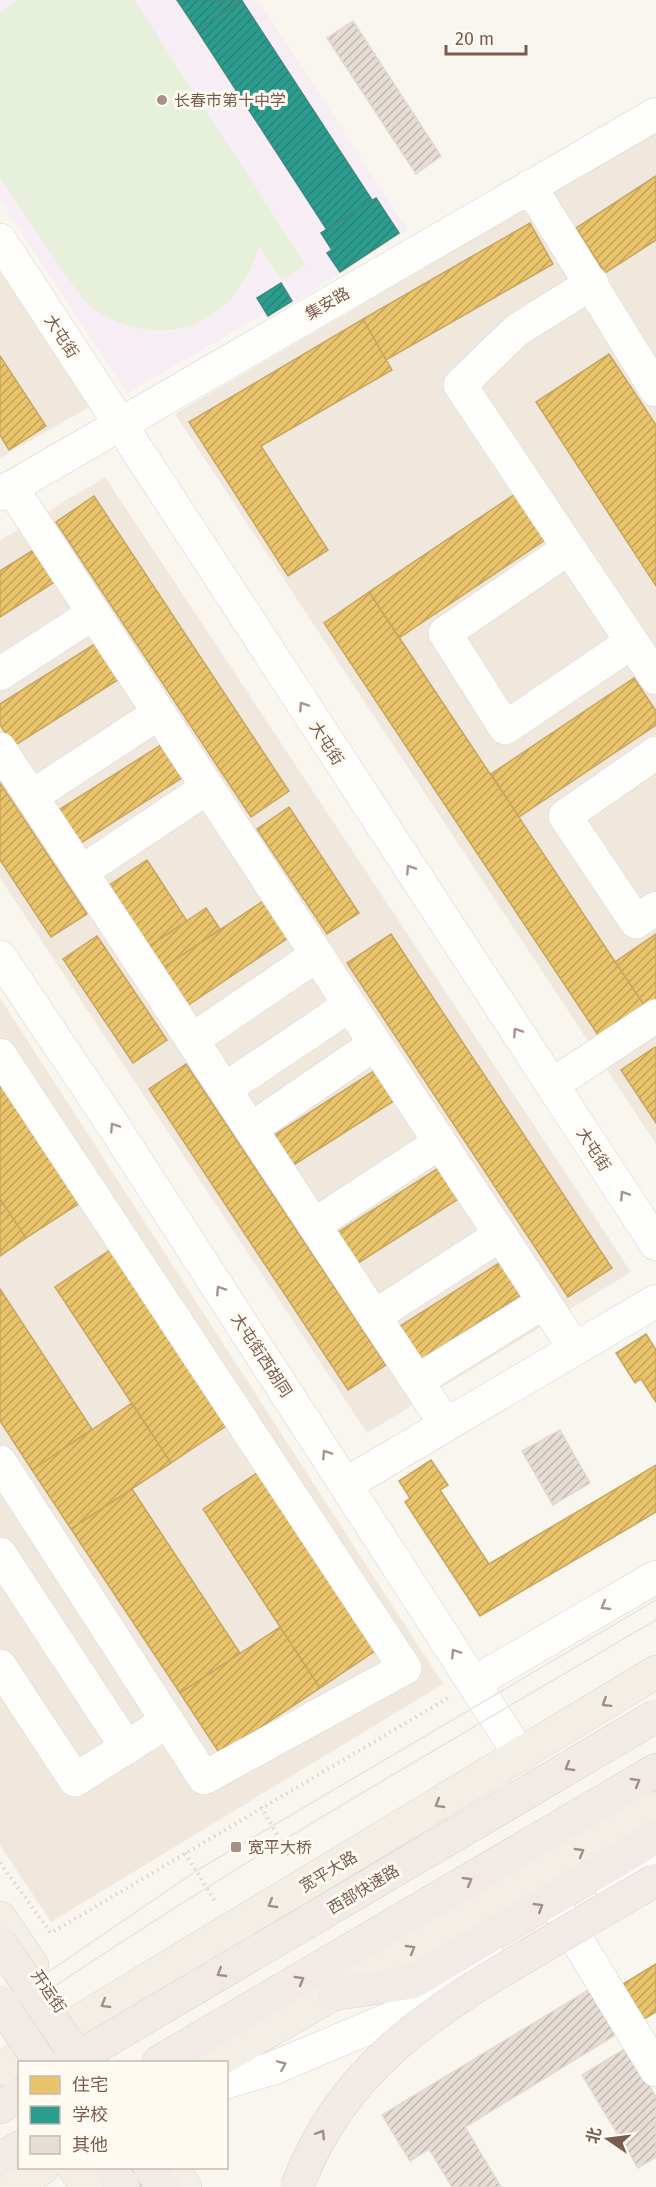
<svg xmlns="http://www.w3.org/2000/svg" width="656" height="2187" font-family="'Fira Sans','Noto Sans SC',sans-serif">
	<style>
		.residential { fill: #f1e8dd }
		.education { fill: #f6eef4 }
		.pitch { fill: #e6f0da }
		.homes { fill: url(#homes-hatch); stroke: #c7a562; stroke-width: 1.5 }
		.schools { fill: url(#schools-hatch); stroke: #418a7c; stroke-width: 1.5 }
		.building { fill: url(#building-hatch); stroke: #e2d9d1; stroke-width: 1.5 }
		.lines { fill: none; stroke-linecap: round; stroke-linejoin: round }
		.major-tunnel { stroke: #d9cfc7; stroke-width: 33; stroke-dasharray: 33 16; stroke-linecap: butt }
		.minor-casing { stroke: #d8d2cd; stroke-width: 34 }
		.major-casing { stroke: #dad1cc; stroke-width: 34 }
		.highway-casing { stroke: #dad1cc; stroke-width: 34 }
		.path { stroke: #dbd4d0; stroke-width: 4; stroke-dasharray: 1.5 4.5; stroke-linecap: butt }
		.minor { stroke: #fefefd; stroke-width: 33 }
		.major { stroke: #f3efe7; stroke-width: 33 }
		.highway { stroke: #f2eae6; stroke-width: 33 }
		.tram { stroke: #e6e3e6; stroke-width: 1.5 }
		.highway-bridge-casing { stroke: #dad1cc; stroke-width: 34; stroke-linecap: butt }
		.highway-bridge { stroke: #f2eae6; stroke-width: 33 }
		.oneway { stroke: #a7958b }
		.oneway2 { stroke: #a39084 }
		.oneway3 { stroke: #a38e83 }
		.poi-dot { fill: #a59286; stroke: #fffaf2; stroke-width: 2 }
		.labels { text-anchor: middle; stroke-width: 6; stroke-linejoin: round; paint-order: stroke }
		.poi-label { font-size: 16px; fill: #785d4e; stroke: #fffaf2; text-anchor: start }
		.street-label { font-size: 16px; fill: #785d4e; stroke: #fffaf2 }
	</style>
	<defs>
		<pattern id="homes-hatch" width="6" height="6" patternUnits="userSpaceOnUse" patternTransform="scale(1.5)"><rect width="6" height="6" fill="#e9c46a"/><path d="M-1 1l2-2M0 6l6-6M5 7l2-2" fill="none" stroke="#c2a259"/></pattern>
		<pattern id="schools-hatch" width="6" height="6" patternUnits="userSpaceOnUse" patternTransform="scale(1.5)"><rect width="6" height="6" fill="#2a9d8f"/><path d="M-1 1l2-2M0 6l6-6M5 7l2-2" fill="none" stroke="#298377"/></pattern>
		<pattern id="building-hatch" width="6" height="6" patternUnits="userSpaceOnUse" patternTransform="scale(1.5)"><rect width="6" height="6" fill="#e6ded6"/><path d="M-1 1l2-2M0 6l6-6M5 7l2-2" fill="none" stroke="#bfb7b0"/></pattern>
	</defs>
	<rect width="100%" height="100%" fill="#f9f5ef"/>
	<!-- residential -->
	<path class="residential" d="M656,132V1144L175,414Z
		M0,262L93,405L0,458Z
		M105,477L631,1272L367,1433L0,878V540Z
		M0,998L443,1684L51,1922L0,1845Z"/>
	<!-- education -->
	<path class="education" d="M0,0H258L408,230L268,319L264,314L127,393L0,200Z"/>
	<!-- pitch -->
	<path class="pitch" d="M18,0H134L306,265L282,281L259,246C235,331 150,357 83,300L0,178V13Z"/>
	<!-- homes -->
	<path class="homes" d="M656,176V240L605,273L576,228Z
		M530,223L553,264L386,360L363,319Z
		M363,319L392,370L261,446L328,550L288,576L189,422Z
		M609,354L656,425V586L536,402Z
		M0,356L46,426L9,450L0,435Z
		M515,494L545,540L399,638L369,592Z
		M94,496L289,791L251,817L56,522Z
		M35,549L56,581L0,617V571Z
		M369,592L646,1008L600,1038L324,623Z
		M101,640L124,676L14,746L0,725V704Z
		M634,678L656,711V725L519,817L491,774Z
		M167,741L188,774L78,845L57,811Z
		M0,783L87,914L51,937L0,860Z
		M289,807L359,913L327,934L257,829Z
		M147,860L187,921L145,949L105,888Z
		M263,901L288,938L184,1008L160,970Z
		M206,908L220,929L160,970L145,949Z
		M391,934L612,1268L568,1297L347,963Z
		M656,934V1001L646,1008L615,962Z
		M97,936L167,1040L133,1063L63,959Z
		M655,1047L656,1049V1123L621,1070Z
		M186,1064L386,1365L348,1390L149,1089Z
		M380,1067L400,1097L289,1168L270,1138Z
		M0,1068L86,1199L26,1238L0,1199Z
		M443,1165L463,1196L352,1267L332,1236Z
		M0,1199L26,1238L0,1256Z
		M113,1248L229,1424L171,1463L55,1287Z
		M507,1258L527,1291L416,1363L394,1330Z
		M0,1289L92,1429L32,1470L0,1421Z
		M646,1334L656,1350V1402L641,1379L635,1383L616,1353Z
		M132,1403L171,1463L71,1529L32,1470Z
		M431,1460L448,1485L440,1490L489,1564L656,1465V1512L480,1616L405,1502L410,1498L399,1481Z
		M257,1473L375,1651L320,1688L203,1509Z
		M132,1489L240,1653L180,1693L71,1529Z
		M280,1627L320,1688L220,1754L180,1693Z
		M656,1964V2012L644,2019L623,1984Z"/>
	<!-- schools -->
	<path class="schools" d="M177,0H242L197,30Z
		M242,1L372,200L327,230L197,30Z
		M376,198L399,233L340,272L327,253L332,250L321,233Z
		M281,283L292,301L268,316L257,298Z"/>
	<!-- building -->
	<path class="building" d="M353,21L441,156L416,174L327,38Z
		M560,1430L590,1483L553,1505L522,1451Z
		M590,1989L617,2034L465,2127L501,2187H452L429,2149L410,2161L382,2115Z
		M626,2048L656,2097V2157L638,2168L582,2075Z"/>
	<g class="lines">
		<!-- major-tunnel -->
		<path class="major-tunnel" d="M129,2168L141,2187"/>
		<defs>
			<path id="minor" d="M530,186L656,390
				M0,240L656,1244
				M592,283L517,330L460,385L656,678
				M11,487L575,1349
				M0,494L656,114
				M569,548L445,633L505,728L632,642
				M0,674L94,613
				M0,749L446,1425
				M656,753L565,816L636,922L656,908
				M31,797L159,713
				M81,872L207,788
				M0,957L111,1122L520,1755
				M192,1040L317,955
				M0,1055L405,1668L204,1778L0,1462
				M552,1085L656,1016
				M225,1089L350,1005
				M251,1129L375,1044
				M314,1225L439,1143
				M375,1316L500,1235
				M417,1381L544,1302
				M346,1484L656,1301
				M0,1554L127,1748
				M0,1666L75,1780L168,1721
				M475,1682L656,1577
				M612,1887L656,1861
				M563,1917L656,2070
				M226,2082L271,2069L392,2018L490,1960"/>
			<path id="major" d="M0,1918L32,1965
				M215,2062L656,1808
				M0,2069L656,1672
				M74,2168L87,2187
				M172,2168L185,2187
				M13,2187L42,2168"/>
			<path id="highway" d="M334,1994L412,1982L656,1837
				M159,2062L656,1770
				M0,2107L20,2095
				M0,2159L20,2147
				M111,2168L123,2187
				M150,2168L163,2187"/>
		</defs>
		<!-- minor casing -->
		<use href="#minor" class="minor-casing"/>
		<!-- major casing -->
		<use href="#major" class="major-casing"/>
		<!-- highway casing -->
		<use href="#highway" class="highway-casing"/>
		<!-- path -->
		<path class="path" d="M261,1807L290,1857
			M185,1853L216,1903
			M0,1863L51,1933L448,1698"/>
		<!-- minor -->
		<use href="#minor" class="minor"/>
		<!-- major -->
		<use href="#major" class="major"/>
		<!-- highway -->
		<use href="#highway" class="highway"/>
		<!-- tram -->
		<path class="tram" d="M0,2005L196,1871L656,1600
			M0,2024C211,1877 435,1750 656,1620"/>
		<defs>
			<path id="highway-bridge" d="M0,1943L81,2062
				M0,2002L40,2062
				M70,2062L656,1716
				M297,2187C341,2070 427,2014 530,1954C572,1929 614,1904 656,1880"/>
		</defs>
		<!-- highway-bridge casing -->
		<use href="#highway-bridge" class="highway-bridge-casing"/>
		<!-- highway-bridge -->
		<use href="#highway-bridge" class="highway-bridge"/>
	</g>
	<!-- one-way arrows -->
	<defs><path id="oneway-chevron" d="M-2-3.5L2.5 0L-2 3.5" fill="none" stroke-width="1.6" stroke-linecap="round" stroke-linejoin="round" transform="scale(1.5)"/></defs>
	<g class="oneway">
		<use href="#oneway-chevron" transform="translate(303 706) rotate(-123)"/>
		<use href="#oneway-chevron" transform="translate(410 869) rotate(-123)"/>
		<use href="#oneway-chevron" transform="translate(517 1032) rotate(-123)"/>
		<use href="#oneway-chevron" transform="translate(114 1127) rotate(-123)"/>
		<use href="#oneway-chevron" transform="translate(624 1195) rotate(-123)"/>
		<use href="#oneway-chevron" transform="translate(220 1290) rotate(-123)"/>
		<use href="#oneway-chevron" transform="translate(326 1454) rotate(-123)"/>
		<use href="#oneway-chevron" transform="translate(605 1606) rotate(150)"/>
		<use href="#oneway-chevron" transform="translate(455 1653) rotate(-123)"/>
		<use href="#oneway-chevron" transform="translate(282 2065) rotate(-23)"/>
	</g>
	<g class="oneway2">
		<use href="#oneway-chevron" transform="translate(606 1703) rotate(148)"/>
		<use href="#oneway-chevron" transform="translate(439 1804) rotate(149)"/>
		<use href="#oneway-chevron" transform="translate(580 1852) rotate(-30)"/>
		<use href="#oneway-chevron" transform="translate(272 1904) rotate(149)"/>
		<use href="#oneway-chevron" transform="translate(411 1949) rotate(-30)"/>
		<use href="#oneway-chevron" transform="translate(105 2004) rotate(149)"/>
	</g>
	<g class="oneway3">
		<use href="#oneway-chevron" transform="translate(569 1767) rotate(149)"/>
		<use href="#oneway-chevron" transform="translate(636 1782) rotate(-30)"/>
		<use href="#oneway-chevron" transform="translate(468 1881) rotate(-30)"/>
		<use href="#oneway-chevron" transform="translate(539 1907) rotate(-31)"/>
		<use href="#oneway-chevron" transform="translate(221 1973) rotate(149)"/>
		<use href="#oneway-chevron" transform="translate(300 1980) rotate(-30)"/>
		<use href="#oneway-chevron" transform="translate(321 2134) rotate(-58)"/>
	</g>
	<!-- markers -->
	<g class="poi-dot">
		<circle cx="162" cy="100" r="6"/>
		<rect x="230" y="1841" width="12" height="12" rx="3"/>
	</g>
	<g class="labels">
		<!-- poi labels -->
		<g class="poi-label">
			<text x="174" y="106">长春市第十中学</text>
			<text x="248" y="1853">宽平大桥</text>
		</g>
		<!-- street labels -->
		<g class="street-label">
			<text transform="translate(327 303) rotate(-30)" y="6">集安路</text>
			<text transform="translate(62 336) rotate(57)" y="6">大屯街</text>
			<text transform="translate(327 743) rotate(57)" y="6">大屯街</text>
			<text transform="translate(594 1149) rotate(57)" y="6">大屯街</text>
			<text transform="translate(262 1355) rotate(57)" y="6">大屯街西胡同</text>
			<text transform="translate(328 1871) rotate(-31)" y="6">宽平大路</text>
			<text transform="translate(363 1889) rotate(-31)" y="6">西部快速路</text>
			<text transform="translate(49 1991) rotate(56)" y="6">开运街</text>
		</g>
	</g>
	<!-- legend -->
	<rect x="18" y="2061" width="210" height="108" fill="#fffaf2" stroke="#c9bbb0" stroke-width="1.5"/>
	<rect x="30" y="2076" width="30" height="18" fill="#e9c46a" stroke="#c9bbb0" stroke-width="1.5"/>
	<text x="72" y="2091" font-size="18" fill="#785d4e">住宅</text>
	<rect x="30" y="2106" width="30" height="18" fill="#2a9d8f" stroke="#c9bbb0" stroke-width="1.5"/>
	<text x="72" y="2121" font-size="18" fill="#785d4e">学校</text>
	<rect x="30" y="2136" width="30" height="18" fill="#e6ded6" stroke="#c9bbb0" stroke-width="1.5"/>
	<text x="72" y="2151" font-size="18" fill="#785d4e">其他</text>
	<!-- north arrow -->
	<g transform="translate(608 2139) rotate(284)" stroke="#fffaf2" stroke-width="4.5" paint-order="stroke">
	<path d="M0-4.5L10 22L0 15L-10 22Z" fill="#785d4e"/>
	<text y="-9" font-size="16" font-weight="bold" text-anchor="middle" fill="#785d4e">北</text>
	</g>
	<!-- scale -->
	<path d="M446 45v9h80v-9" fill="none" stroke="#785d4e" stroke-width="3"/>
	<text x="455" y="45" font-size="18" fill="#785d4e" stroke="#fffaf2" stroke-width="4.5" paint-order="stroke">20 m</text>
</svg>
